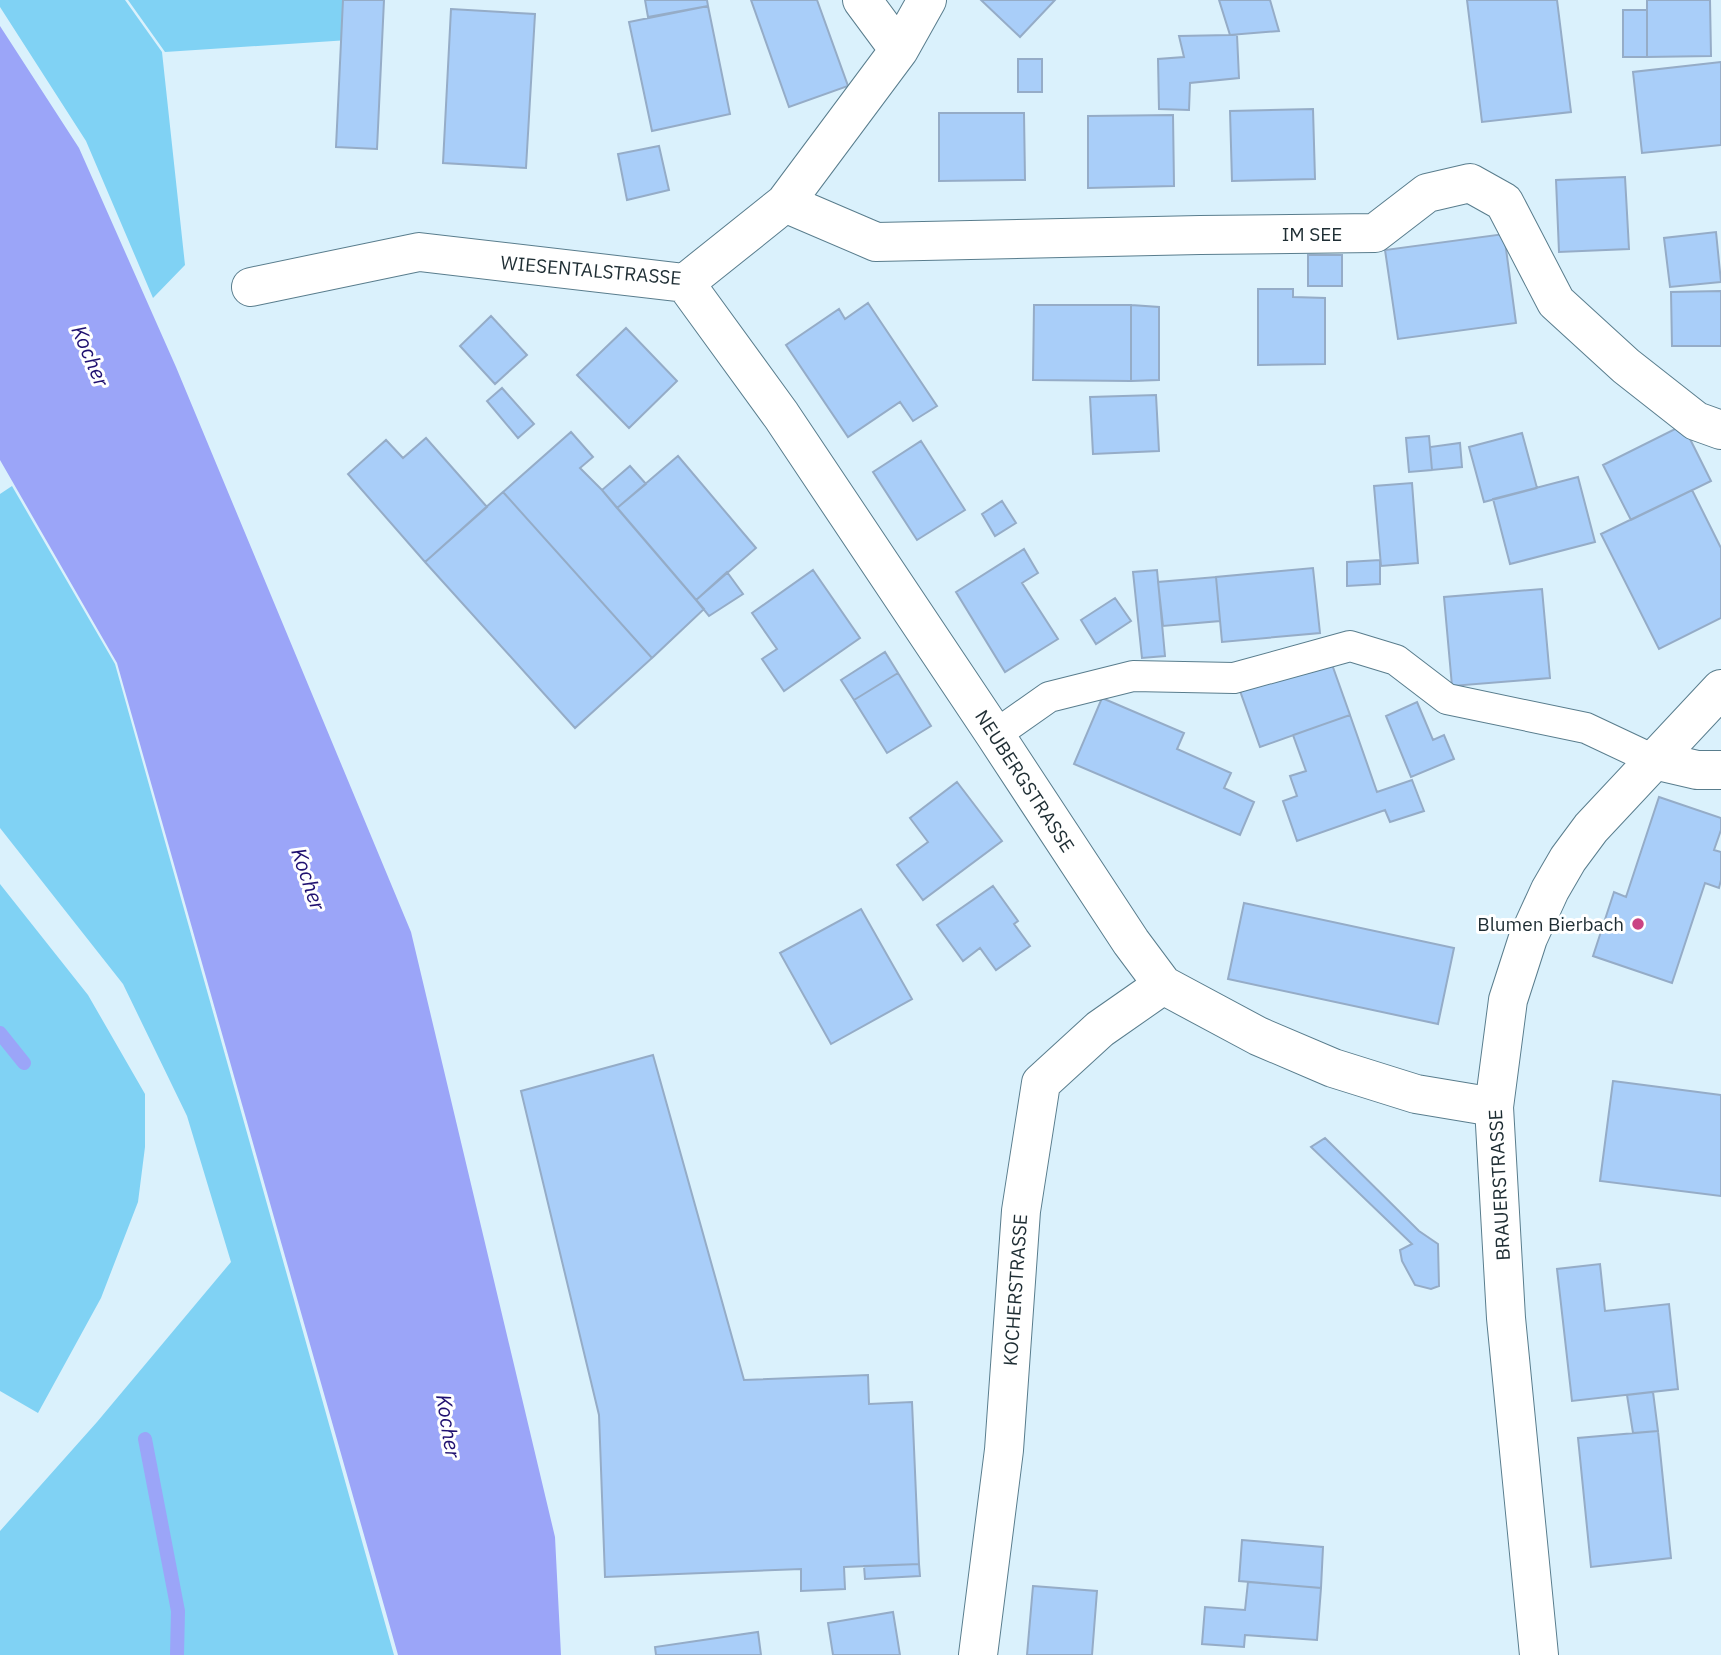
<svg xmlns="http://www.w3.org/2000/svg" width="1721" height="1655" font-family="'IBM Plex Sans',sans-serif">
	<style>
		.green { fill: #80d2f4 }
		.water { fill: #9ba5f8 }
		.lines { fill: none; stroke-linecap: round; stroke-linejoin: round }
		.stream { stroke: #9ba5f8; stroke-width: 14 }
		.building { fill: #a9cef9; stroke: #95acc7; stroke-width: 2 }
		.lane-casing { stroke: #597d8d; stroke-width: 32 }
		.street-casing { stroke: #597d8d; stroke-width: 40 }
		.primary-casing { stroke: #597d8d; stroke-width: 40 }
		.lane { stroke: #fff; stroke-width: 30 }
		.street { stroke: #fff; stroke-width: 38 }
		.primary { stroke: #fff; stroke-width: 38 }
		.poi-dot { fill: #ca4383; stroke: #fff; stroke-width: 2.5 }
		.labels { text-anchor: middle; stroke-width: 6; stroke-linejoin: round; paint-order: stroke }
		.street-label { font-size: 19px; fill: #1e2d33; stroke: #fff }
		.poi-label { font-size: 19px; fill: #1e2d33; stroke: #fff; text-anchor: end }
		.water-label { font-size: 21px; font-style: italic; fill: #1f1070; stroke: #fff }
	</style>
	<rect width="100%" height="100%" fill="#daf1fc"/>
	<!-- green -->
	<path class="green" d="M0,0H125L162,52L185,265L153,298L86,141L0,7Z
		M128,0H353L349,40L165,52Z
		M12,486L115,664L394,1655H0V1531L97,1422L231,1262L187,1116L123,984L0,828V494Z
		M0,884L88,995L145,1094V1147L138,1202L101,1298L38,1413L0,1391Z"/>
	<!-- water -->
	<path class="water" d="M0,26L79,148L176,367L411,932L555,1537L561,1655H398L117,663L0,460Z"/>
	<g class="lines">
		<!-- stream -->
		<path class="stream" d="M0,1033L24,1063
			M145,1439L178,1611L177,1655"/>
	</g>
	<!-- building -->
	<path class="building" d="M343,0H384L377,149L336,147Z
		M645,0H707L708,6L648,17Z
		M751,0H817L848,86L789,107Z
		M981,0H1055L1020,37Z
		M1219,0H1270L1279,31L1230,35Z
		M1467,0H1557L1571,112L1482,122Z
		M1647,0H1710L1711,56L1647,57Z
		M708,6L730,114L652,131L629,22Z
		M451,9L535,14L526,168L443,163Z
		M1623,10H1647V57H1623Z
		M1230,35H1237L1239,78L1190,83L1189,110L1159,109L1158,59L1184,57L1179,36Z
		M1018,59H1042V92H1018Z
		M1721,62V145L1642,153L1633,72Z
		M1313,109L1315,179L1232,181L1230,111Z
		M939,113H1024L1025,180L939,181Z
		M1173,115L1174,186L1088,188V116Z
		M659,146L669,190L627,200L618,154Z
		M1625,177L1629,249L1559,252L1556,180Z
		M1716,232L1721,282L1670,287L1664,238Z
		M1504,234L1516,323L1398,339L1385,250Z
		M1308,255H1342V286H1308Z
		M1258,289H1293V297L1325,298V364L1258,365Z
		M1721,291V346H1672L1671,292Z
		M868,303L937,406L913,421L900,402L848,437L786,345L839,309L845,319Z
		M1034,305H1131V381L1033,380Z
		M1131,305L1159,307V380L1131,381Z
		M491,316L527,355L495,384L460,346Z
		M626,328L677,381L629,428L577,375Z
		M502,388L534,424L518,438L487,401Z
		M1156,395L1159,451L1093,454L1090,397Z
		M1683,425L1711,481L1631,520L1603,465Z
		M571,432L593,457L580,468L602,490L704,609L652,658L503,492Z
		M1522,433L1537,488L1484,502L1469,447Z
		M1429,436L1432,470L1409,472L1406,438Z
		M426,438L487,507L425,562L348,474L386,440L403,458Z
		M921,441L965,510L917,540L873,472Z
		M1460,443L1462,467L1432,470L1430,447Z
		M678,456L756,548L696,600L617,508Z
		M630,466L646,484L617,508L602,490Z
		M1578,477L1595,542L1510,564L1493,499Z
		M1412,483L1418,563L1381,566L1374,486Z
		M1692,490L1721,548V618L1659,649L1601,534Z
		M503,492L652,658L575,728L425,562Z
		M1002,501L1016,523L995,536L982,514Z
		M1024,549L1038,573L1022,583L1058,639L1005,672L956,592Z
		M1380,560V584L1347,586V562Z
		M1313,568L1320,633L1222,642L1216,577Z
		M813,570L860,638L784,691L762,659L777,649L752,613Z
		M1157,570L1165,656L1142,658L1133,572Z
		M727,572L743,594L709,616L696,600Z
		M1216,577L1220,621L1163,626L1158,582Z
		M1542,589L1550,678L1452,686L1444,597Z
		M1115,598L1131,621L1096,644L1081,620Z
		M885,652L898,673L854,700L841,680Z
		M1329,656L1350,715L1260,747L1239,688Z
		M898,673L931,726L887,753L854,700Z
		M1102,698L1184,733L1177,749L1231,773L1224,788L1254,802L1240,835L1074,764Z
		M1417,702L1433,740L1444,735L1454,759L1411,777L1386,716Z
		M1350,715L1377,792L1412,780L1424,811L1390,822L1385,810L1297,841L1283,801L1297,796L1290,776L1306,771L1293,735Z
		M957,782L1002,841L923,900L897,865L928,842L910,818Z
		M1659,797L1721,818V830L1714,850L1721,852V880L1719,888L1705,883L1672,983L1593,956L1614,892L1626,897Z
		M993,886L1018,921L1014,924L1030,946L996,970L980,948L963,961L937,925Z
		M1244,903L1454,948L1438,1024L1228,979Z
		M861,909L912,999L831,1044L780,953Z
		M653,1055L744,1380L868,1375L869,1404L912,1402L919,1564L844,1567L845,1589L801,1591V1569L605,1577L599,1415L521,1091Z
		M1613,1081L1721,1095V1196L1600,1181Z
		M1325,1138L1419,1231L1438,1244L1439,1286L1431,1289L1415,1285L1402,1261L1400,1250L1412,1244L1311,1147Z
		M1600,1264L1605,1311L1669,1304L1678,1389L1572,1401L1557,1269Z
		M1653,1392L1658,1431L1633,1433L1627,1395Z
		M1658,1431L1671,1558L1591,1567L1578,1438Z
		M1242,1540L1323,1547L1321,1588L1239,1581Z
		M919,1564L920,1576L865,1579L864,1566Z
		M1248,1582L1321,1588L1317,1640L1245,1635L1244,1647L1202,1644L1205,1607L1245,1610Z
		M1033,1586L1097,1591L1092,1655H1027Z
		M893,1612L900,1655H833L828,1623Z
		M758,1632L761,1655H656L655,1647Z"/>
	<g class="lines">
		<defs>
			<path id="lane" d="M995,735L1049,697L1133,676L1234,678L1350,646L1396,660L1447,699L1586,728L1654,760"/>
			<path id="street" d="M862,0L899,50
				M785,203L876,242L1200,235L1375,233L1427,193L1470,183L1504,202L1556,302L1626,366L1696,421L1721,430
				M685,283L781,415L995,735L1131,942L1163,985L1258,1036L1333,1068L1416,1094L1494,1107
				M251,287L419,252L685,283L785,203L899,50L927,0
				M1654,760L1697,770H1721
				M978,1655L1004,1450L1021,1211L1041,1083L1100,1029L1163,985"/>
			<path id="primary" d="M1539,1655L1506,1318L1494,1107L1508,1000L1528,938L1550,890L1568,859L1591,828L1721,689"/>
		</defs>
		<!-- lane casing -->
		<use href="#lane" class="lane-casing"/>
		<!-- street casing -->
		<use href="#street" class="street-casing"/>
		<!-- primary casing -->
		<use href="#primary" class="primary-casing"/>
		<!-- lane -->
		<use href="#lane" class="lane"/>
		<!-- street -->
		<use href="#street" class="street"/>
		<!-- primary -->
		<use href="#primary" class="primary"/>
	</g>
	<!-- markers -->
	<circle class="poi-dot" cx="1638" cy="924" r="7"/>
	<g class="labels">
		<!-- street labels -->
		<g class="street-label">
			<text x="1312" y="241">IM SEE</text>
			<text transform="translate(591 270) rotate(5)" y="7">WIESENTALSTRASSE</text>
			<text transform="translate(1025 781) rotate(57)" y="7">NEUBERGSTRASSE</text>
			<text transform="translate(1499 1185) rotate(-93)" y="7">BRAUERSTRASSE</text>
			<text transform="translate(1015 1290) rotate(-86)" y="7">KOCHERSTRASSE</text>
		</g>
		<!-- poi labels -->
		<g class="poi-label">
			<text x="1624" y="931">Blumen Bierbach</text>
		</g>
		<!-- water labels -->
		<g class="water-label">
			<text transform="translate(90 356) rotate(67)" y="7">Kocher</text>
			<text transform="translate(308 879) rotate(71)" y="7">Kocher</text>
			<text transform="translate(448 1426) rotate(81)" y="7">Kocher</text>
		</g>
	</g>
</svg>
